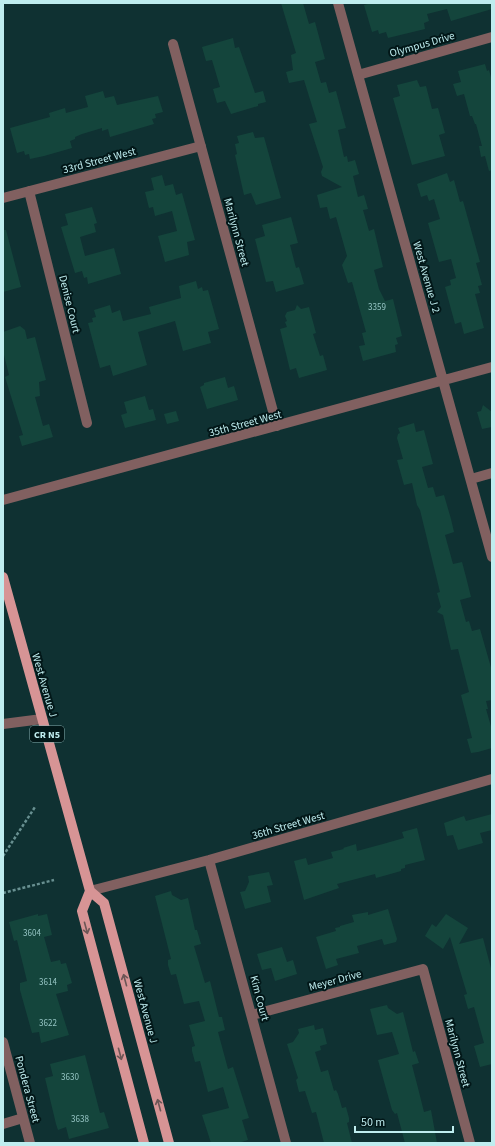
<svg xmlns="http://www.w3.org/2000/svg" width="495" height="1146" font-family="'Source Sans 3',sans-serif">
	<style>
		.building { fill: #14453c }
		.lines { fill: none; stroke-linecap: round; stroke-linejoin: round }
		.path { stroke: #689091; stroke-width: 2.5; stroke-dasharray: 3 2; stroke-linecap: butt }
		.minor { stroke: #816060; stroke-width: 10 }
		.major { stroke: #d79495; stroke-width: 10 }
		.oneway { stroke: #6c5656 }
		.labels { text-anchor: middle; stroke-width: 4; stroke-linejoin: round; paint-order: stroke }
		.number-label { font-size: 9px; fill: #94c3c2 }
		.shield { fill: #021718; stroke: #86adae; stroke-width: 1 }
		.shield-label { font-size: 10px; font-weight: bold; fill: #bfedef }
		.street-label { font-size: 11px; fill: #bfedef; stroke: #021718 }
	</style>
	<rect width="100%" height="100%" fill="#0f3132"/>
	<!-- building -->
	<path class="building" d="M281,3H303L309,24L315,22L325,59L315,62L321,83L326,82L329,93L336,91L346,128L338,130L344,157L347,156L348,162L355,160L359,174L353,176L358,197L364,195L368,209L363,210L369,231L374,229L383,267L374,270L379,289L385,301L393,299L402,336L396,338L398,344L395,345L396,352L363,361L359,346L365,345L362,333L366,332L352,282L348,283L342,265L347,256L336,217L330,219L327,207L320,208L317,195L342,187L322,176L321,172L323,167L309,124L317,122L304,80L289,83L286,72L293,70L291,55L296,53Z
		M371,3H492V9L451,21L447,9L427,14L429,21L424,23L425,29L388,38L386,32L379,34L378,30L372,32L364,5Z
		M233,38L235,48L239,47L255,93L263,91L266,102L258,104V106L231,114L225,101L217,103L213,89L220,87L212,60L206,61L202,47Z
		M485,64L487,71L489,70L492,81V170L489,171L485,156L481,157L479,146H482L476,124H475L472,116H470L464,94L457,96L453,84L461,82L458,71Z
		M417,80L420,87L426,86L432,109L438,108L445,133L439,135L445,156L412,165L393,98L400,96L397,85Z
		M103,91L105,98L114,96L117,105L158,96L163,112L155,114L156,118L152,119L154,124L110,137L108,129L102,131V128L82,134L75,137V139L70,141L72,148L44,156L30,159L29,154L25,155L24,151L17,153L10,128L50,117L49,113L65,108L66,113L88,107L85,96Z
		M253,132L255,138L264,137L281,198L256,205L251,193L244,195L235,155L237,154L235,144L239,143L237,136Z
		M447,173L450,182L454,180L460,202L463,201L480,262L476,263L482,285L478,286L480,293L475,294L484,328L464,334L461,322L455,324L445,287L451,285L450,280L456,278L451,259L439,262L428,223L440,219L434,199L429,201L427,195L421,197L417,184Z
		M162,175L165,186L173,184L176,195L182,193L195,240L187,242L189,255L165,262L158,236L177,231L172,211L155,216L153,207L149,208L145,192L154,190L151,178Z
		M92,207L97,223L94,224L96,232L80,237L85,256L114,248L121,274L88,284L87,277L84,278L82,271L75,273L61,227L68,225L65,214Z
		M291,217L298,243L290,245L296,268L299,267L304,284L276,292L273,281L266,282L255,239L265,236L262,225Z
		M3,230H6L21,287L3,292Z
		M196,281L198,289L202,287L203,291L208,290L219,329L208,332L211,343L183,351L175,321L138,332L147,365L113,376L110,365L100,368L88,323L93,322L92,318L96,317L94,310L110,305L112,313L120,310L123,321L151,314L149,307L181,298L179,286Z
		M297,305L301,309L309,307L316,333L313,334L320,356L323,355L327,370L299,378L296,368L290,370L280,329L287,327L285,322L287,321L285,316L287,312L295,310Z
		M20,326L25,330L27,339L35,337L46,380L39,382L40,396L35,397L43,426L49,424L53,437L22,446L19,436L23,435L5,377L9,375L3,351V332Z
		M225,377L228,388L234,386L238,400L207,409L200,387L204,385V383Z
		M145,396L149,410L153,409L156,420L125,428L121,415L127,413L124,402Z
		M483,405L492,412V427L482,429L477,412L481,411Z
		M176,411L179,421L167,424L164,414Z
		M414,423L416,432L424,430L433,464L422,467L428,488L433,487L436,497L444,495L451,519L454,532L445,535L453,564L462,562L466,577L471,597L460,600L466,622L469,621L472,631L480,629L492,671V700L486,701L488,709H486L492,730V748L478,752L471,753L467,739L472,738L461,695L469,692L458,649L451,650L443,615L437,612L441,607L437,593L440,592L420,510L417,505L412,483L404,485L397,460L403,459L397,438L398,434L400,433L398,428Z
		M492,814V830L480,833L483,843L458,850L453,835L447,836L444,823L464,816L466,821Z
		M417,828L425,860L405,865V868L401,869V871L387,875L376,878L375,874L337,884L339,888L304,900L294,861L306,858L308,865L333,858L331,852L344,849L343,848L356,844L357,851L383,844L404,838L402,832Z
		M269,872L273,885L267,886L271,902L245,909L240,892L245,891L249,882L248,876Z
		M171,891L172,895L181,900L188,898L195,930H197L201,944L194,946L205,983L210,981L219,1017H222L225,1030L218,1032L228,1069L233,1067L249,1118L242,1120L248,1140L238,1143H211L202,1115L229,1108L223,1087L208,1092L200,1061L195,1062L192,1051V1047L195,1046L189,1025L205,1021L199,1001L184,1004L176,974L171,975L168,965V960L171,959L155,896Z
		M388,909L397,939L396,942L384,945L382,939L357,946L359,953L336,959L338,965L326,969L316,937L336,931L335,928L340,927V926L354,922L352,915L368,912V915Z
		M38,914V916L47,914L52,935L44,937L51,962L60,960L61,964L66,963L72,983L67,985L68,991L56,994L69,1035L41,1043L39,1032L32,1033L20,990V983L27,981L17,940L14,941L9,922Z
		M446,914L468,928L459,944L483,938L492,972V1064L480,1067L474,1046L484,1043L474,1007L468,1009L464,995L467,994L450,937L443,949L425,936L432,924L436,927Z
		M282,947L287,962L293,960L297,974L275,981L271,968L262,970L257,954Z
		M387,1005L388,1008L397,1014L403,1012L413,1052L415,1051L419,1063L412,1065L418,1088L424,1112L431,1110L437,1143H405L397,1113L395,1114L392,1110L378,1060L399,1054L392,1032L377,1035L370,1009Z
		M314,1025L315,1030L323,1028L327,1044L320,1046L321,1050L315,1052L321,1072L328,1070L334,1091L336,1090L338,1094L342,1108L346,1107L349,1118V1122L347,1123L352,1143H324L316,1112L312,1113L305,1091L299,1092L296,1080L298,1078L287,1044L293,1042L299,1033L298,1029Z
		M85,1055L100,1113L104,1112L109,1128L69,1139L66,1127L58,1130L56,1124L45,1078L53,1076L50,1064Z"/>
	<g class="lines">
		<!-- path -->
		<path class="path" d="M3,856L35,807
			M3,893L54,880"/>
		<!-- minor -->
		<path class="minor" d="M338,3L492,557
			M173,44L277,426
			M358,75L492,37
			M29,191L87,423
			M3,198L201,146
			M471,479L492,473
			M3,500L492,367
			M3,724L42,719
			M209,860L286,1143
			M90,891L209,860L492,779
			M252,1015L423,969L470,1143
			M3,1042L30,1143
			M3,1124L23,1118"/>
		<!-- major -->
		<path class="major" d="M3,577L90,891L104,903L169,1143
			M90,891L82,911L144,1143"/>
	</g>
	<!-- one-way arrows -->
	<defs><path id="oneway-shaft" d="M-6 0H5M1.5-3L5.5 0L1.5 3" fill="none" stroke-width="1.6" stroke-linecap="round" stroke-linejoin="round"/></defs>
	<g class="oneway">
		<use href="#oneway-shaft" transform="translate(86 928) rotate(75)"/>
		<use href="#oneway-shaft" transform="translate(125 980) rotate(-105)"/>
		<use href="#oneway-shaft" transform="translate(120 1054) rotate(75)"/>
		<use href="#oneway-shaft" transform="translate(159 1105) rotate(-105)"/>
	</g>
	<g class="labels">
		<!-- number labels -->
		<g class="number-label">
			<text x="377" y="310">3359</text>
			<text x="32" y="936">3604</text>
			<text x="48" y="985">3614</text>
			<text x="48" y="1026">3622</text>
			<text x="70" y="1080">3630</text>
			<text x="80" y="1122">3638</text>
		</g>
		<!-- shield labels -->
		<rect class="shield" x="30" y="726" width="34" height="16" rx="3"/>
		<g class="shield-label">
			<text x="47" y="738">CR N5</text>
		</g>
		<!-- street labels -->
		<g class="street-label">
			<text transform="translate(422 44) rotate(-16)" y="4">Olympus Drive</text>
			<text transform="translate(99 160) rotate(-15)" y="4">33rd Street West</text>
			<text transform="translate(237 232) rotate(75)" y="4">Marilynn Street</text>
			<text transform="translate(427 277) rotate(74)" y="4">West Avenue J 2</text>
			<text transform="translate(70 304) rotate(76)" y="4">Denise Court</text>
			<text transform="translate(245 423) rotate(-15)" y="4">35th Street West</text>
			<text transform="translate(45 685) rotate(74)" y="4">West Avenue J</text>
			<text transform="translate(288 825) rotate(-16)" y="4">36th Street West</text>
			<text transform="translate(335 980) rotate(-15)" y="4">Meyer Drive</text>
			<text transform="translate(260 998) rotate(75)" y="4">Kim Court</text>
			<text transform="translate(146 1011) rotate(75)" y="4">West Avenue J</text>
			<text transform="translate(458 1053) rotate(75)" y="4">Marilynn Street</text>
			<text transform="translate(28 1089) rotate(75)" y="4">Pondera Street</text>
		</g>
	</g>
	<!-- border -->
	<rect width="495" height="1146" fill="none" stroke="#bfedef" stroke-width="8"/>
	<!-- scale -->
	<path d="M355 1126v6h98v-6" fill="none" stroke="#bfedef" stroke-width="2"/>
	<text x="361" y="1126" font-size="12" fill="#bfedef" stroke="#021718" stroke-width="3" paint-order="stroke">50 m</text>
</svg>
